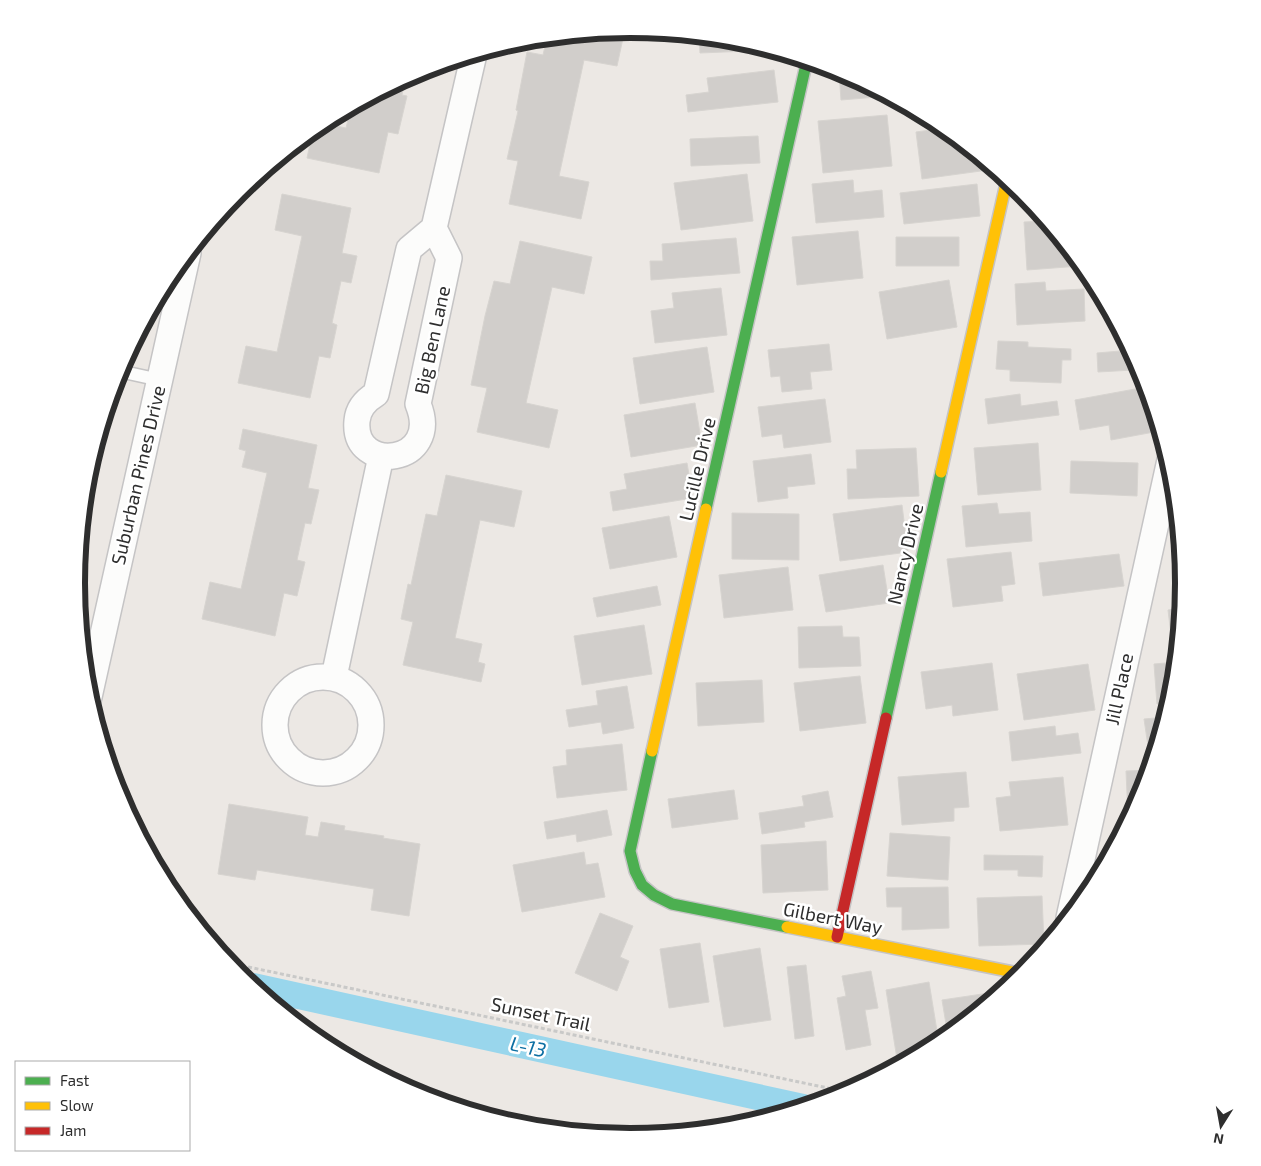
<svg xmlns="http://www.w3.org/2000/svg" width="1261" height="1166" font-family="'Exo 2',sans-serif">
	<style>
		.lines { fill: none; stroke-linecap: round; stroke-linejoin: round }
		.canal { stroke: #99d6ec; stroke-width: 26 }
		.building { fill: #d1cecb; stroke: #d7d4d0 }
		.lane-casing { stroke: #c5c4c5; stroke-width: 15 }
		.street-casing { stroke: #c5c4c5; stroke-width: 28 }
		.fast-casing { stroke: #c5c4c5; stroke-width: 14 }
		.slow-casing { stroke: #c5c4c5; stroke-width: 14 }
		.jam-casing { stroke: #c5c4c5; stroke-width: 14 }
		.path { stroke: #c9c9c8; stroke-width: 3; stroke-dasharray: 4 2.5; stroke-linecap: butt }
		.lane { stroke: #fcfcfb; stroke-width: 12 }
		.street { stroke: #fcfcfb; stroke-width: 25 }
		.fast { stroke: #4caf50; stroke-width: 11 }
		.slow { stroke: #ffc107; stroke-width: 11 }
		.jam { stroke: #c62828; stroke-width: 11 }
		.labels { text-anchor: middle; stroke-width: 5; stroke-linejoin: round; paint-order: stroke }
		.street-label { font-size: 19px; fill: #2e2e2e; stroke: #fff }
		.water-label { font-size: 20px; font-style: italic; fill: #0d6fa3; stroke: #fff }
		.rim { fill: none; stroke: #2e2e2e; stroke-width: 6 }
	</style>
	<rect width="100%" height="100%" fill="#ece8e4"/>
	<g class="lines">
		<!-- canal -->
		<path class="canal" d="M253,986L803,1107"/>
	</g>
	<!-- building -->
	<path class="building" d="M625,29L617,66L584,60L559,176L589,182L581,219L509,204L518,161L507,159L518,111L516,110L527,52L543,55L547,37Z
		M699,35L739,39L773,50L700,53Z
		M774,70L778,102L688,112L686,95L709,92L707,78Z
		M839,72H844L889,96L841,100Z
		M405,78L402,95L407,96L398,134L388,132L379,173L307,158L313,130L322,123L346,128L351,107Z
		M887,115L892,166L823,173L818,121Z
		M945,128L987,162L988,170L922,179L916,132Z
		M758,136L760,163L691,166L690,139Z
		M747,174L753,221L681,230L674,183Z
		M853,180L854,193L882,190L884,217L816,223L812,184Z
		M977,184L980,216L904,224L900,193Z
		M282,194L351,208L342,253L357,256L351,283L341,281L332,323L337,325L330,358L319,356L310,398L238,383L246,346L277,352L302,236L275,230Z
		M1047,221L1080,261V266L1027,270L1024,222Z
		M858,231L863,278L797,285L792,237Z
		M896,237H959V266H896Z
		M736,238L740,273L651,280L650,261H663L662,244Z
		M520,241L592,257L584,294L552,287L526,403L558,410L549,448L477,432L487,388L471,385L485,316L494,281L510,284Z
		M949,280L957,327L887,339L879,292Z
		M1045,282L1046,291L1084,289L1085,321L1017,325L1015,284Z
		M721,288L727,335L655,343L651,311L674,308L672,293Z
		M998,341L1028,342V347L1071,349V360H1062L1061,383L1010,381V370L996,369Z
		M829,344L832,370L810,372L812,389L782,392L780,376L771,377L768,350Z
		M707,347L714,392L640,404L633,358Z
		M1132,350L1144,376L1134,377L1133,370L1098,372L1097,353Z
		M1146,387L1154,432L1111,440L1109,425L1080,430L1075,400Z
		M1020,394L1021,406L1057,401L1059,415L988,424L985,399Z
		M825,399L831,442L784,448L782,434L762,437L758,407Z
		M695,403L702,445L631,457L624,415Z
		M243,429L317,445L308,488L319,490L311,524L305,523L297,560L305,562L297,596L284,593L275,636L202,619L210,582L241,589L267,473L242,467L246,451L239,449Z
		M1038,443L1041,490L978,495L974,448Z
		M916,448L919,496L848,499L847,469H857L856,450Z
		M811,454L815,484L787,487L788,498L758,502L753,461Z
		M1071,461L1138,463L1137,496L1070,493Z
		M687,463L693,498L613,511L610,492L627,489L624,474Z
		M446,475L522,491L514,527L480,520L455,638L482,644L478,662L485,664L481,682L403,665L413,622L401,619L408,584L411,585L426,514L437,516Z
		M997,503L999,514L1030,512L1032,541L966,547L962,506Z
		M902,505L908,552L840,561L833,514Z
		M732,513L799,514V560L732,559Z
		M669,516L677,557L610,569L602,528Z
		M1011,552L1015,584L1001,586L1003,601L953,607L947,559Z
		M1119,554L1124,586L1043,596L1039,563Z
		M883,565L889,603L826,612L819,575Z
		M788,567L793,610L724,618L719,575Z
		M657,586L661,605L597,617L593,598Z
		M1182,608L1178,652H1173L1168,610Z
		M644,625L652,674L582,685L574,636Z
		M842,626L843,637H859L861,666L799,668L798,627Z
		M1177,662L1174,691L1171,702L1157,704L1154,664Z
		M992,663L998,710L953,716L952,705L926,709L921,672Z
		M1088,664L1095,710L1024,720L1017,674Z
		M860,676L866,723L800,731L794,683Z
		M762,680L764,722L698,726L696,683Z
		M627,686L634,728L603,734L601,722L569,727L566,710L598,705L596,691Z
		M1166,717L1158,745L1148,746L1144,719Z
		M1055,726L1056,736L1078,733L1081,753L1012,761L1009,732Z
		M622,744L627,790L557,798L553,767L567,765L566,750Z
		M1150,770L1142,795L1131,816H1128L1126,771Z
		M966,772L969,807L954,808V821L902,825L898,777Z
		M1063,777L1068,825L1000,831L996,798L1011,796L1009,782Z
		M734,790L738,819L672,828L668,799Z
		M828,791L833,817L804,822L805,827L762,834L759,813L804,806L802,796Z
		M229,804L308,817L305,835L318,837L321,822L345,826L344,830L384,836L383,838L420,844L409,916L371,910L374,889L257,870L255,880L218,874Z
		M607,810L612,835L577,842L576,834L547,839L544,822Z
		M890,833L950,837L948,880L887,876Z
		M826,841L828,890L763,893L761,845Z
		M584,852L586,865L598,863L605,897L522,912L513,865Z
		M984,855L1043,856L1042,877L1018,876V870H984Z
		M948,887L949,928L902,930V907H887L886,888Z
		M1042,896L1044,944L979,946L977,898Z
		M600,913L633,926L620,957L629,961L617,991L575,973Z
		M700,943L709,1002L669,1008L660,949Z
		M760,948L771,1020L724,1027L713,956Z
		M806,965L814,1036L795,1039L787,967Z
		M871,971L878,1008L865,1010L871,1045L846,1050L837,998L846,996L842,976Z
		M929,982L939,1043L916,1056L897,1059L886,990Z
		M989,993L990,1002L948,1036L942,1000Z
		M465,1103L466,1110L452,1105Z"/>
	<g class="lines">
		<defs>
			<path id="lane" d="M119,371L160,380"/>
			<path id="street" d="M434,228L449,258L418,404C443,465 352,475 357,421C358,408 366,400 376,394L409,249L434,228L474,54
				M275 725a48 48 0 1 1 96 0a48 48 0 1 1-96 0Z
				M334,677L381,456
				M89,697L188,253
				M1069,918L1170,460"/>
			<path id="fast" d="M706,509L807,60
				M886,718L941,472
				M652,751L630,851L635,871L642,885L654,895L672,904L787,927"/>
			<path id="slow" d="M941,472L1007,179
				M652,751L706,509
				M787,927L1023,974"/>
			<path id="jam" d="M837,937L886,718"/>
		</defs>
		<!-- lane casing -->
		<use href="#lane" class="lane-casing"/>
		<!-- street casing -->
		<use href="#street" class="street-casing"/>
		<!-- fast casing -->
		<use href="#fast" class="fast-casing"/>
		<!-- slow casing -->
		<use href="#slow" class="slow-casing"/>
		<!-- jam casing -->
		<use href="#jam" class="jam-casing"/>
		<!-- path -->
		<path class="path" d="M229,963L847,1092"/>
		<!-- lane -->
		<use href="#lane" class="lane"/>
		<!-- street -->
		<use href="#street" class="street"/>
		<!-- fast -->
		<use href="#fast" class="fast"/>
		<!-- slow -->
		<use href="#slow" class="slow"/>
		<!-- jam -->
		<use href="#jam" class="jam"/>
	</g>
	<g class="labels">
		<!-- street labels -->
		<g class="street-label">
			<text transform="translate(432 340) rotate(-78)" y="7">Big Ben Lane</text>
			<text transform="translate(697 469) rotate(-77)" y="7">Lucille Drive</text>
			<text transform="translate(138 475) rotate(-77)" y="7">Suburban Pines Drive</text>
			<text transform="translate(905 554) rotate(-77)" y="7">Nancy Drive</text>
			<text transform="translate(1119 689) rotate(-78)" y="7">Jill Place</text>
			<text transform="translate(833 918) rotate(11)" y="7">Gilbert Way</text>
			<text transform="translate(541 1014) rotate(12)" y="7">Sunset Trail</text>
		</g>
		<!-- water labels -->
		<g class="water-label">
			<text transform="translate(528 1047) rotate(12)" y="7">L-13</text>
		</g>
	</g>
	<!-- crop -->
	<path d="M0 0H1261V1166H0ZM85 583a545 545 0 1 1 1090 0a545 545 0 1 1-1090 0Z" fill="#fff" fill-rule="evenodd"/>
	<path class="rim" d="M85 583a545 545 0 1 1 1090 0a545 545 0 1 1-1090 0Z"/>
	<!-- legend -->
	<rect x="15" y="1061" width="175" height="90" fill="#ffffff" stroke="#ababab"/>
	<rect x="25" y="1077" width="25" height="8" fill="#4caf50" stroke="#ababab"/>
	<text x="60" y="1086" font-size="15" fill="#2e2e2e">Fast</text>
	<rect x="25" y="1102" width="25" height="8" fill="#ffc107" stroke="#ababab"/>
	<text x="60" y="1111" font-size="15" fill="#2e2e2e">Slow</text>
	<rect x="25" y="1127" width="25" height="8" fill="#c62828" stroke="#ababab"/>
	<text x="60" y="1136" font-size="15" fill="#2e2e2e">Jam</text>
	<!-- north arrow -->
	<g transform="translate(1221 1126) rotate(191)" stroke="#ffffff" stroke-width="4" paint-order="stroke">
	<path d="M0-4L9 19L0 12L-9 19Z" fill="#2e2e2e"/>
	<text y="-8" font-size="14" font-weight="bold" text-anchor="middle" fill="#2e2e2e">N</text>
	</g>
</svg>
